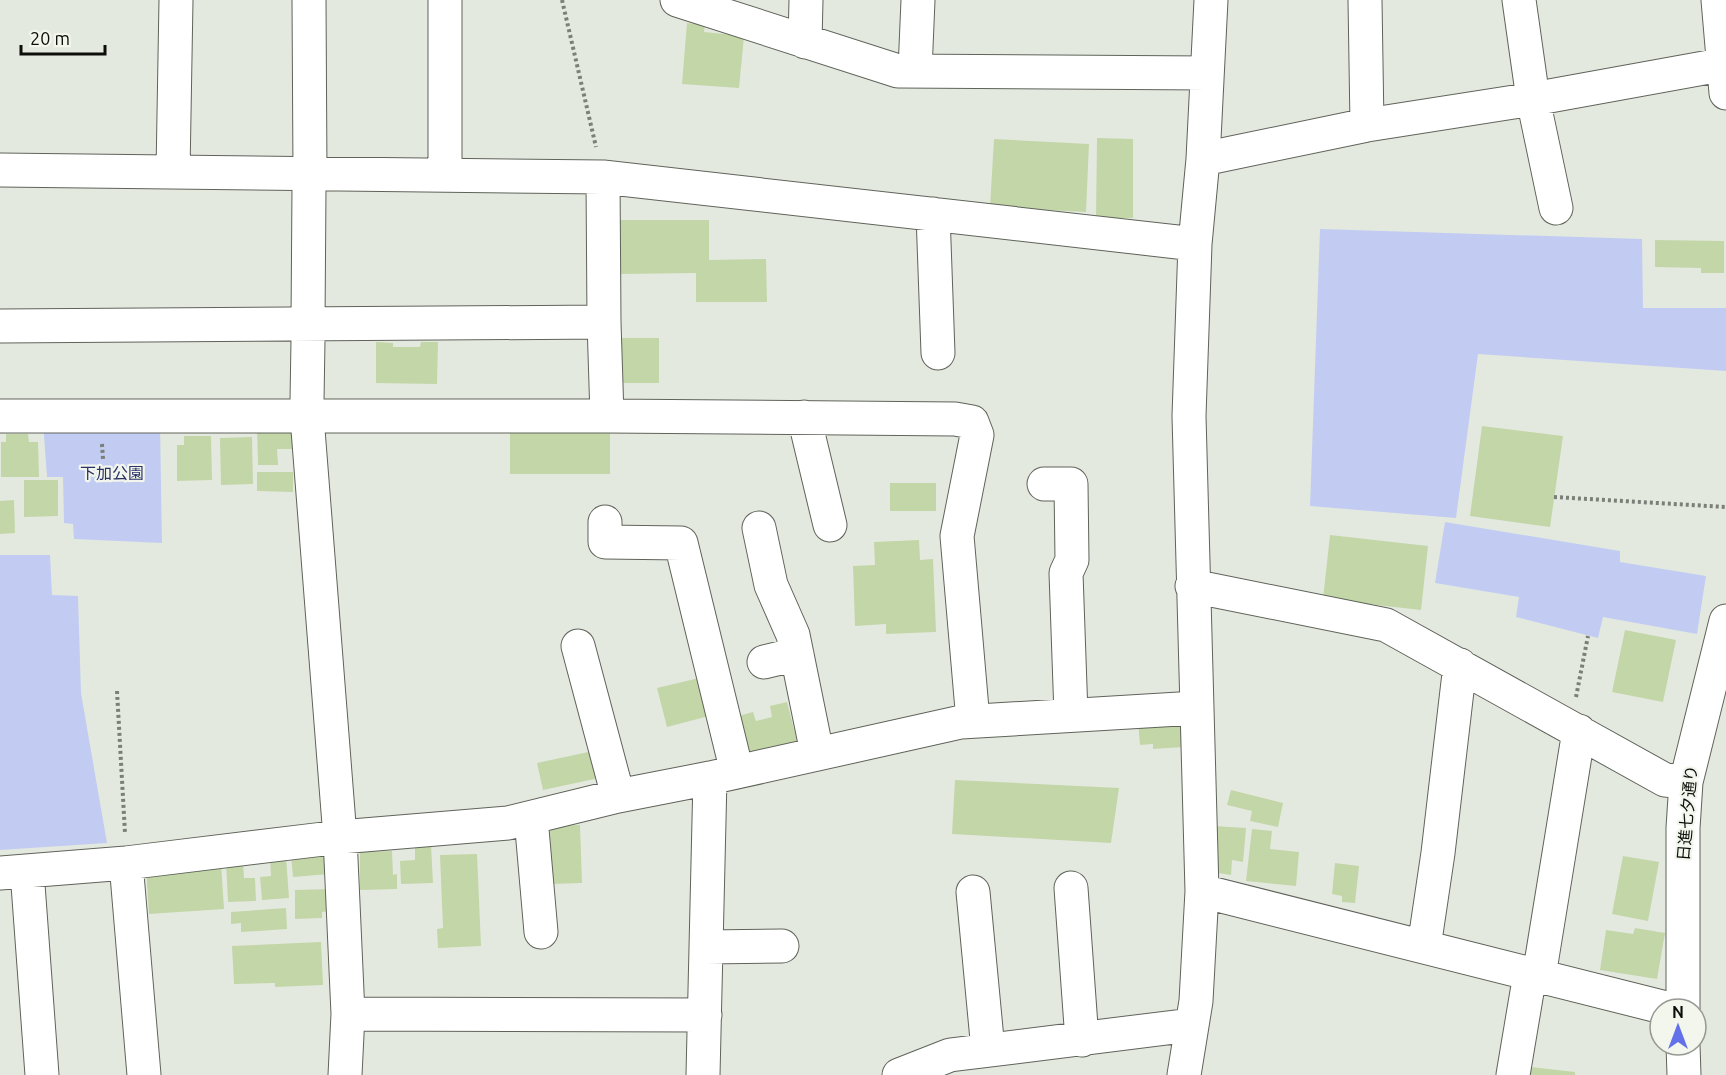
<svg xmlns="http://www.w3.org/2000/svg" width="1726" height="1075" font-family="Ubuntu,'Noto Sans JP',sans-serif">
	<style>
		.green { fill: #c2ccf3 }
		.building { fill: #c3d6a8 }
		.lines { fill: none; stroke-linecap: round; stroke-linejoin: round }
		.minor-casing { stroke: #5f635a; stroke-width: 35 }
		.path { stroke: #7b7f78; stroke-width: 4; stroke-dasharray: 3 3; stroke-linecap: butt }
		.minor { stroke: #fff; stroke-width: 33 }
		.labels { text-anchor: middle; stroke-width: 4.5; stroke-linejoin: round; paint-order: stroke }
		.park-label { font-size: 16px; fill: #293167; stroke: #f2f6ec }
		.street-label { font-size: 16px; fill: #0c0e0a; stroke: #f2f6ec }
	</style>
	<rect width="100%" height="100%" fill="#e4e9df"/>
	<!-- green -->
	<path class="green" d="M1320,229L1642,239L1643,308H1726V371L1478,354L1456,518L1310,506Z
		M43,422L160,423L162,543L74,539L73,524L64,523L63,477H47Z
		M1445,522L1620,551V562L1706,576L1697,634L1603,617L1598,638L1516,617L1519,597L1435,583Z
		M0,555H50L52,595L78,596L81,693L107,843L0,850Z"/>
	<!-- building -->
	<path class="building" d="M687,23L705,25L704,32L744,36L739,88L682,84Z
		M1097,138L1133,139V218H1096Z
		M994,139L1089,144L1086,212L990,207Z
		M620,220H709V260L766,259L767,302H696V273L620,274Z
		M1655,240L1724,241V273H1701V268L1655,267Z
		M622,338H659V383H622Z
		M376,342L393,343V347H420L421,342H438L437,384L376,383Z
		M1482,426L1563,436L1550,527L1470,516Z
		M293,427L294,449H277L278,465H258L257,428Z
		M510,432H610V474H510Z
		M6,434H28L29,442H38L39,477H1V442H6Z
		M184,436H211L212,480L177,481V445H184Z
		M252,437L253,484L221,485L220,438Z
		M257,472H293V492L257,491Z
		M24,480H58V516L24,517Z
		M890,483H936V511H890Z
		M14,500L15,533L0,534V501Z
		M1330,535L1428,546L1421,610L1323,599Z
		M919,540L920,560L933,559L936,632L886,634V624L855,626L853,566L875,565L874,542Z
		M1625,630L1676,640L1663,702L1612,692Z
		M699,678L709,716L667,727L657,688Z
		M787,702L797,741L749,754L739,716L753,712L756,721L772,717L770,706Z
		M1181,718L1183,747L1153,749V744L1140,745L1138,721Z
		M593,751L599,778L543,790L537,763Z
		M955,780L1119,788L1111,843L952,834Z
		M1231,790L1283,803L1278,827L1250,821L1252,811L1227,805Z
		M580,825L582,883L551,884L550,826Z
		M1214,826L1246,828L1243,862L1232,860L1231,875L1218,873Z
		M1252,829L1272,831L1270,849L1299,852L1296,886L1246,881Z
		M431,845L433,883L401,884L400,861L415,860V846Z
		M392,851L393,875L397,874V889L360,890V852Z
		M328,853L329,874L293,877L291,855Z
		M477,854L481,946L438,948L437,929L443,928L440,855Z
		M1623,856L1659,862L1648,921L1612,914Z
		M286,857L289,898L262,900L260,877L271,876L270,858Z
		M243,861L244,878H255L256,901L228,902L226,862Z
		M221,863L224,909L149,914L146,868Z
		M1335,863L1359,866L1355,903L1342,902V896L1332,894Z
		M331,889L332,911L322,912V918L295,919V890Z
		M286,908L287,929L241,932V923L231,924V912Z
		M1635,928L1665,933L1657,979L1600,970L1606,930L1633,934Z
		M321,942L323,985L275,987V983L234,984L232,946Z
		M1521,1066L1575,1072V1075H1520Z"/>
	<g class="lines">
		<defs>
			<path id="minor" d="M309,0L310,173
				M677,0L898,71L1207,73
				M1365,0L1367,125
				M1519,0L1533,99L1556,208
				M1718,0L1726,93
				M805,42L806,0
				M915,71L918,0
				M1203,159L1367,125L1533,99L1726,64
				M0,170L603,177L1195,244
				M173,172L176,0
				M445,175V0
				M603,177L604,322L607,416
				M933,214L938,353
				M308,324L309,187
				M0,326L604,322
				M307,401L308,340
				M0,416H607L955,419L972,422L977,435L957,536L973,721
				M307,417L340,837L348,1014L345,1075
				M804,417L830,525
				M1044,484H1071L1072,560L1066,573L1071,715
				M605,522V542L681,543L737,772
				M759,528L771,585L793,635L817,753
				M1192,586L1386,625L1665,780L1686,782
				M578,646L618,796
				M764,662L797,654
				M531,818L541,932
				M126,863L144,1075
				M27,871L42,1075
				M0,873L126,863L340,837L508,823L618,796L710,778L961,722L1196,708
				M1071,888L1082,1040
				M1202,891L1670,1009
				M973,892L988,1050
				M706,947L782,946
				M1424,947L1438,853L1460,665
				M1539,976L1579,731
				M1683,1009V828L1686,782L1726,621
				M348,1014L705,1015
				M1683,1045L1684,1075
				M703,1075L710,778
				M899,1075L950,1055L1191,1025
				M1184,1075L1196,1001L1202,891L1189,416L1195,244L1203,159L1211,0
				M1513,1075L1530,974"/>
		</defs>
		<!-- minor casing -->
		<use href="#minor" class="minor-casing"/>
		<!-- path -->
		<path class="path" d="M562,0L596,147
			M102,444L103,459
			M1554,497L1726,507
			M117,691L125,833
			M1576,697L1588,636"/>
		<!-- minor -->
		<use href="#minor" class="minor"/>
	</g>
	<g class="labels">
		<!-- park labels -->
		<g class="park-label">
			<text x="112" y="479">下加公園</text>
		</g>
		<!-- street labels -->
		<g class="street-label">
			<text transform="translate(1687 813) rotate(-85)" y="6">日進七夕通り</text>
		</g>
	</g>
	<!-- north arrow -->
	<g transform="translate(1678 1027)"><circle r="28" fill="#f2f6ec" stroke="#969992" stroke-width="1.5"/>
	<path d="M0-4.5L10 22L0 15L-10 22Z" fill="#6271e9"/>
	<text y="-9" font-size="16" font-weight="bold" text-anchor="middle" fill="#0c0e0a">N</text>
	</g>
	<!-- scale -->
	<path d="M21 45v9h84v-9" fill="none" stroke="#0c0e0a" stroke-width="3"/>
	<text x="30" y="45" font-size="18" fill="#0c0e0a" stroke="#f2f6ec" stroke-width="4.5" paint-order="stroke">20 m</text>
</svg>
